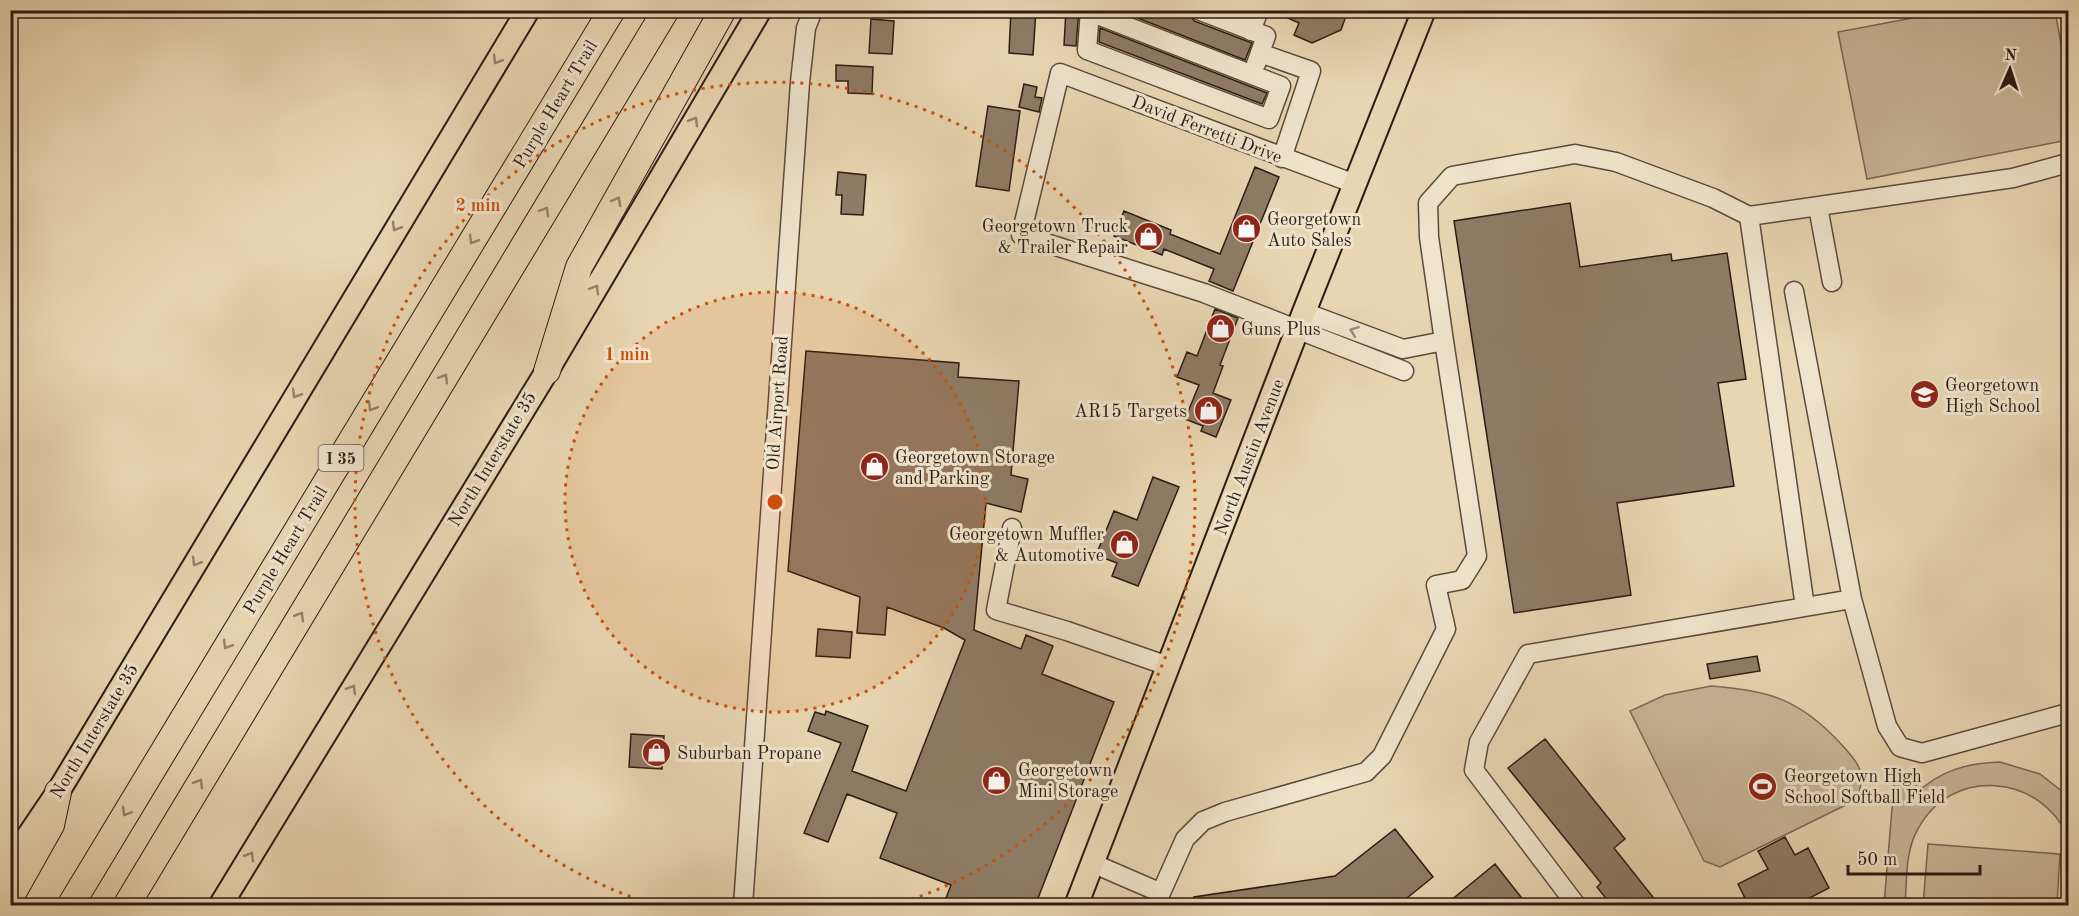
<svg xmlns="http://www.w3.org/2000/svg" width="2079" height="916" font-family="'Old Standard TT',serif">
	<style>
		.green { fill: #c8b697; stroke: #7a6856; stroke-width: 1.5 }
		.building { fill: #8e7c66; stroke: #2c1b14; stroke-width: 1.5 }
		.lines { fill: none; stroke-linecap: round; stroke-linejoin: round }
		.minor-casing { stroke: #5b4a3c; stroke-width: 21 }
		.major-casing { stroke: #2c1b14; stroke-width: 26 }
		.highway-casing { stroke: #2c1b14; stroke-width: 28 }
		.minor { stroke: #f0e4cd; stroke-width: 18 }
		.major { stroke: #e8d6b2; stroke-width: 22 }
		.highway { stroke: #e8d6b2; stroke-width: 26 }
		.oneway { stroke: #93826b }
		.oneway2 { stroke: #988a7a }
		.ring { fill: none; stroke: #cc500d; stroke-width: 3; stroke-dasharray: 3 6 }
		.labels { text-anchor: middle; stroke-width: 6; stroke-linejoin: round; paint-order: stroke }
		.shield { fill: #f0e4cd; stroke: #67574c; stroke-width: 1.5 }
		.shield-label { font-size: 16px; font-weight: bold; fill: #2c1b14 }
		.street-label { font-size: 18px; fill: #2c1b14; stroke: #f0e4cd }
		.poi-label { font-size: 18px; fill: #2c1b14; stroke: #f0e4cd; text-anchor: start }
		.centre { fill: #cc500d; stroke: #f0e4cd; stroke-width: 3 }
		.ring-label { font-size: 18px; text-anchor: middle; font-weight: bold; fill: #cc500d; stroke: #f0e4cd; stroke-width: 6; stroke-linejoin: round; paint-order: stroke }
	</style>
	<rect width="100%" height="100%" fill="#e8d6b2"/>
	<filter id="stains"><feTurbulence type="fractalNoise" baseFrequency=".00333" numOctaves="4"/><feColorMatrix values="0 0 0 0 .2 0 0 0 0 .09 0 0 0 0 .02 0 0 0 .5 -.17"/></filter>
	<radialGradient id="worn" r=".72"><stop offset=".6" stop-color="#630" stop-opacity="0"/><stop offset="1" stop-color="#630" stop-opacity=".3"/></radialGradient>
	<!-- green -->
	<path class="green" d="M1949,11H2055L2068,82V140L1867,179L1838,32Z
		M1711,686C1770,691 1800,699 1842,745C1848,752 1861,765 1861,776C1862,783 1859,791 1858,799L1720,867L1704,861L1630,711L1665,695Z
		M2000,762L2040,774L2068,796V837C2041,774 1951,766 1918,829C1905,851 1907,880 1905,905H1884L1895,773L1917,775L1916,794C1940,770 1968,763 2000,762Z
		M1928,844L2060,854L2057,905H1923Z"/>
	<!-- building -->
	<path class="building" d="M1011,10H1036L1033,55L1009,53Z
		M1066,10H1079L1076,46L1064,45Z
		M1117,10H1187L1194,21L1252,43L1245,60Z
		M1270,10H1348L1341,30L1312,43L1294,35L1299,23Z
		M871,19L894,21L892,54L869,53Z
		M1100,28L1267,93L1262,104L1099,42Z
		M836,65L873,67L872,94L848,93V81H836Z
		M1024,84L1037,87L1035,97L1042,98L1039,112L1019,107Z
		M988,106L1020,111L1009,191L976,186Z
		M1255,167L1279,177L1233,291L1209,281L1214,269L1164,249L1162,255L1114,236L1124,211L1171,230L1170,234L1220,254Z
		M838,172L866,175L863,215L841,214L842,195H836Z
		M1570,203L1580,267L1671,254L1672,261L1727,253L1746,379L1718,383L1734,486L1617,503L1631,595L1514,613L1454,221Z
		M1215,309L1238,318L1220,365L1223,366L1213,393L1231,400L1216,437L1201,431L1203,426L1185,419L1199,385L1177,377L1187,352L1197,356Z
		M806,351L959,363L958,377L1019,381L1011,475L1028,479L1021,512L986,503L974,630L1021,649L1026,635L1053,646L1042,674L1114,702L1035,906H943L951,885L880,858L897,813L847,794L828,842L804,833L841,743L808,731L815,712L825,715L826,711L868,726L852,771L906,791L965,640L944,628L887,607L885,635L857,633L860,597L788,571Z
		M1153,477L1179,487L1138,586L1112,576L1117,563L1096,555L1114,511L1137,520Z
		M818,629L852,632L850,658L816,656Z
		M1757,656L1760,671L1710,679L1707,664Z
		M631,734L664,736L662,769L629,767Z
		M1545,739L1625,839L1614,848L1660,906H1612L1597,887L1601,883L1508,768Z
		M1395,829L1433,877L1397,906H1195L1194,897L1335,876Z
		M1785,837L1795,855L1808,848L1829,888L1794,906H1749L1738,884L1768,869L1758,851Z
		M1495,864L1528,906H1444Z"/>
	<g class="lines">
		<defs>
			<path id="minor" d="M1198,10L1266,36L1256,64
				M1090,12L1281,86L1269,119L1087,50L1090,10
				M1251,31L1259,10
				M1260,53L1311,71L1282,158
				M1355,184L1060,73L1021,235L1204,293L1404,371
				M1818,207L1832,282
				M1749,216L2013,178L2068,163
				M1794,291L1852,599L1887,726L1900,747L1922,753L2068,713
				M1304,312L1403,349L1444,341L1429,237L1428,203L1452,176L1575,154L1616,162L1713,198L1749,216L1805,607L1528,654L1479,742L1474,770L1577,906
				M1012,528L996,610L1067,631L1168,666
				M1805,607L1852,599
				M1092,863L1159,892
				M743,906L800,82L806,28L813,10
				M1155,906L1185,839L1203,821L1225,812L1366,772L1382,756L1446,629L1436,585L1462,580L1477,556L1444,341"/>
			<path id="major" d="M10,863L58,792L528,10
				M220,906L547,371L760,10
				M1076,906L1304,312L1424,10"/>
			<path id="highway" d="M547,371L579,267L723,10
				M10,898L51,825L58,792
				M70,906L612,10
				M126,906L666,10"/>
		</defs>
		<!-- minor casing -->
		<use href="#minor" class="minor-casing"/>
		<!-- major casing -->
		<use href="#major" class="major-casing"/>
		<!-- highway casing -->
		<use href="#highway" class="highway-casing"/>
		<!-- minor -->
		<use href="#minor" class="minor"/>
		<!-- major -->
		<use href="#major" class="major"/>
		<!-- highway -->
		<use href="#highway" class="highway"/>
	</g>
	<!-- one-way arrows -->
	<defs><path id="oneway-chevron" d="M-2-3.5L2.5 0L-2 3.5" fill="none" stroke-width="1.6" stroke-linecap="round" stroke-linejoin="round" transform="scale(1.5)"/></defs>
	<g class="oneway">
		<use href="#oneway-chevron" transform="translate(497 60) rotate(121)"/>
		<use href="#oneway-chevron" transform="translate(694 121) rotate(-59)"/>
		<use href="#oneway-chevron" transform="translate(617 201) rotate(-61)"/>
		<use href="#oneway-chevron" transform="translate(545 211) rotate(-59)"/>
		<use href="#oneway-chevron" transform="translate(396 227) rotate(121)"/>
		<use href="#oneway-chevron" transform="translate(473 240) rotate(121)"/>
		<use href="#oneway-chevron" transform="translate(595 289) rotate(-59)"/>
		<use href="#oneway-chevron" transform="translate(444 378) rotate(-59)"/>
		<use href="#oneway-chevron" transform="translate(296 394) rotate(121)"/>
		<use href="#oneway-chevron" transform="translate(372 407) rotate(121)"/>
		<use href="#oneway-chevron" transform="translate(196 562) rotate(121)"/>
		<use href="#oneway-chevron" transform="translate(300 616) rotate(-59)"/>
		<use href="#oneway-chevron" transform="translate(227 645) rotate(121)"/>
		<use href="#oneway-chevron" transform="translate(352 689) rotate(-59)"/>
		<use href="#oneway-chevron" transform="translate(199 783) rotate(-59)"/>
		<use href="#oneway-chevron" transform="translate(126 812) rotate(121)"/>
		<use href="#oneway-chevron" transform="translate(250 856) rotate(-59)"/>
	</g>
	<use class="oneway2" href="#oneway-chevron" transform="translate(1354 331) rotate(-160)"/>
	<!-- distance rings -->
	<circle cx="775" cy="502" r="210" fill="#cc500d" fill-opacity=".12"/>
	<g class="ring">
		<circle cx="775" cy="502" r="210"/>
		<path d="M656 905A420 420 0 1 1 894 905"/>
	</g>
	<!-- icons -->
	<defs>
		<symbol id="shop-disc" viewBox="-11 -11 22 22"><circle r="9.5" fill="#8f2418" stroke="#f0e4cd"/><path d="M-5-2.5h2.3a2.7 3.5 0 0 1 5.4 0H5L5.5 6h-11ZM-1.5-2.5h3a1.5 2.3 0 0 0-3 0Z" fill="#fff"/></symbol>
		<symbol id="school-disc" viewBox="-11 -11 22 22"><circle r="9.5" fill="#8f2418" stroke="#f0e4cd"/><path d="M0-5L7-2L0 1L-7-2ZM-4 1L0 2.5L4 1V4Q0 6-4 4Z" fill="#fff"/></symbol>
		<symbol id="stadium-disc" viewBox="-11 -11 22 22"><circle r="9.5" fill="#8f2418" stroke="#f0e4cd"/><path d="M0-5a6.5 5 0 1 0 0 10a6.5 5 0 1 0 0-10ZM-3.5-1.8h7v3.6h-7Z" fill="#fff"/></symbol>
	</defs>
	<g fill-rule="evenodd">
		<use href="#shop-disc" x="1230" y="212" width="33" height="33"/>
		<use href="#shop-disc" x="1132" y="220" width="33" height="33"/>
		<use href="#shop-disc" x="1204" y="312" width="33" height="33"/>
		<use href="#school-disc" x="1908" y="378" width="33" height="33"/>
		<use href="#shop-disc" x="1192" y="394" width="33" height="33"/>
		<use href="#shop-disc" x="858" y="450" width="33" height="33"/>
		<use href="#shop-disc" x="1108" y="528" width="33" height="33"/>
		<use href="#shop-disc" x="640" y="736" width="33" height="33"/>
		<use href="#shop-disc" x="980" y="764" width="33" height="33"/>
		<use href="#stadium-disc" x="1746" y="770" width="33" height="33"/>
	</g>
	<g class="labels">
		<!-- shield labels -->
		<rect class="shield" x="318.5" y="445" width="45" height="26" rx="4.5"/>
		<g class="shield-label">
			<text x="341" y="464">I 35</text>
		</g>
		<!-- street labels -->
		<g class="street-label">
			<text transform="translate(555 104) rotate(-59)" y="6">Purple Heart Trail</text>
			<text transform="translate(1207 129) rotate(21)" y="6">David Ferretti Drive</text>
			<text transform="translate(777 403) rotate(-86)" y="6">Old Airport Road</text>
			<text transform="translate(1249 457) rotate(-69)" y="6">North Austin Avenue</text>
			<text transform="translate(492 459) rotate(-59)" y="6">North Interstate 35</text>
			<text transform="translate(285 550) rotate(-59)" y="6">Purple Heart Trail</text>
			<text transform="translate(94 731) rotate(-59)" y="6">North Interstate 35</text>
		</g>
		<!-- poi labels -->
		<g class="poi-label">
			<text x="1267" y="225">Georgetown<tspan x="1267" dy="21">Auto Sales</tspan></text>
			<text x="1128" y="232" text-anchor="end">Georgetown Truck<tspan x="1128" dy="21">&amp; Trailer Repair</tspan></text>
			<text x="1241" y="335">Guns Plus</text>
			<text x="1945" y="391">Georgetown<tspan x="1945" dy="21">High School</tspan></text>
			<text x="1187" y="417" text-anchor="end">AR15 Targets</text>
			<text x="895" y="463">Georgetown Storage<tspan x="895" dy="21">and Parking</tspan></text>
			<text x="1104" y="540" text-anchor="end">Georgetown Muffler<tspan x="1104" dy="21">&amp; Automotive</tspan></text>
			<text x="677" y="759">Suburban Propane</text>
			<text x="1018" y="776">Georgetown<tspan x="1018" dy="21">Mini Storage</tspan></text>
			<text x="1784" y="782">Georgetown High<tspan x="1784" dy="21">School Softball Field</tspan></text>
		</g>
	</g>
	<circle cx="775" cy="502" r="9" class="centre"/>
	<g class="ring-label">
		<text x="478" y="211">2 min</text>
		<text x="627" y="360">1 min</text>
	</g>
	<!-- margin -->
	<rect width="2079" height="916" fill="none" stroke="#e8d6b2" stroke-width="36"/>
	<rect x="12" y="12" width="2055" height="892" fill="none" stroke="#2c1b14" stroke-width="3"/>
	<rect x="18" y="18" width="2043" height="880" fill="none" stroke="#2c1b14" stroke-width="1.5"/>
	<!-- north arrow -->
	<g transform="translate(2010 69) rotate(3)" stroke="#f0e4cd" stroke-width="4.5" paint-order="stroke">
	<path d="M0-4.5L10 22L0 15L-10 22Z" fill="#2c1b14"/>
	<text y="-9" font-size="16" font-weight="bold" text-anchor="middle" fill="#2c1b14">N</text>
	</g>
	<!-- scale -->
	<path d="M1848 865v9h132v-9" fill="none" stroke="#2c1b14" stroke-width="3"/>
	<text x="1857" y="865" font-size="18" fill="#2c1b14" stroke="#f0e4cd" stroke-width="4.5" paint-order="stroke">50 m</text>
	<rect width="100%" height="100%" filter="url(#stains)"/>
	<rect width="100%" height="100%" fill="url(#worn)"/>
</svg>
